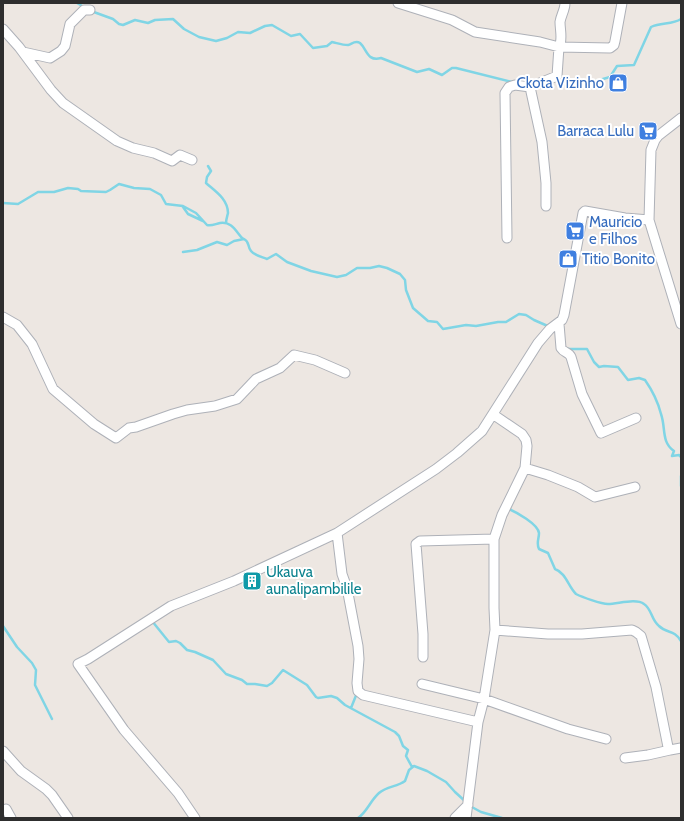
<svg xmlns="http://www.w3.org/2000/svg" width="684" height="821" font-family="Cabin,sans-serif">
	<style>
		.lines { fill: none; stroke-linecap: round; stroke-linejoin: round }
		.stream { stroke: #80d5e5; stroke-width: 2.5 }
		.street-casing { stroke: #aeb1b8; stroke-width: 11 }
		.street { stroke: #fff; stroke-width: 9 }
		.labels { text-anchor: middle; stroke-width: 4; stroke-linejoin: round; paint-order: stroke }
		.shop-label { font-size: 15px; fill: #366cbe; stroke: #fff; text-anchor: end }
		.culture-label { font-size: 15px; fill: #0d838f; stroke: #fff; text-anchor: start }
	</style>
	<rect width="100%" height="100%" fill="#ede7e2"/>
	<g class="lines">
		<!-- stream -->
		<path class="stream" d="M77,3L84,7
			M91,11L113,19L119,24L123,25L135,20L148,23L155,20L173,19L184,29L199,37L216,41L227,38L238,32L250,33L265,26L272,25L291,36L300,34L313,48L327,46L332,42C337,43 342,45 348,45C352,44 355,40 360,43C367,49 367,62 381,58L417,72L429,69L442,75L452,68H456L512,82
			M559,77L575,81L589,83L610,77L617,66L634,65L651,27C661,22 672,25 681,19
			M208,166L211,171L207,177L206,183C215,191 228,199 228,213C227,217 226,220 226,223
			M3,203L18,204L38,192H54L68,188L78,189L81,191L106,192L110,190L119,184L134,188L150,189L161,195L166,204L183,206L196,213L207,225C212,226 215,224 220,223C232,221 236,232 243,239
			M183,207L188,214L203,221
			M183,252L197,250L217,242L227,245L234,241L244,239C250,242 247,246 251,251C254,255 262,257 267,259L276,254L287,262L311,271L337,277L346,275L357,268H370L379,266L387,268L400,274L405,280L406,290L413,308L428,321L437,322L443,329L466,325L476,326L498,322H506L519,314L526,315L534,320L550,327
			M566,349H587L594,362L599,367L604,366L618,367L628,380L639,378L645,380C652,390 658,402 661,414C666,428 661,442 674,451L672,456L679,455L681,457
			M681,476V486
			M509,509C516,512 538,524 539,533C539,539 536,543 539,549L548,553L555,569C566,573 568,586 576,594C582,597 601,604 608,604C618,604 636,598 644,604C652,609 651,620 659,626C667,634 674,629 681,641
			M152,621L169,642L176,641L180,643L187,650L195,652L213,660L226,674L242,680L247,684H255L267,686L272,683L283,670L307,685L316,697L318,698L331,696L337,698L345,705L395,732L399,736L403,746L408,750L406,756L412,767
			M3,626L17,647L32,663L36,670L35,685L52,719
			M351,708L357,693
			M470,806L481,812L502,818
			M358,818C367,812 370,801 379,793C387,786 397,787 405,781L409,770L414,766L427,771L446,782L455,792L466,802"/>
		<defs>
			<path id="street" d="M398,3L452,20L475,32L540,42L559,47L610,48L614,45L615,41L622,3
				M3,29L19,47L51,90L63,103L117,141L133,148L154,153L172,161L180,155L192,160
				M23,52L50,58L61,51L65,46L70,24L84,10H90
				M530,87L542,142L546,183V206
				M681,118L658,136L655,140L651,150L649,220L681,324
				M507,238L505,93L509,87L515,85L530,87L557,76L559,47C563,40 560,30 560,22C561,15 565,10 565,3
				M3,317L17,325L32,344L53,389L94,424L116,438L129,428L136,427L173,414L187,410L215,406L237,399L256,379L280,368L294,355L315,360L345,373
				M559,324L561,348C564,353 569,352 571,357L582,394L601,433L636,418
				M525,468L548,475L578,487L595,497L635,487
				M337,533L342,574L347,588L358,646L359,659L357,683L358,691L363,695L478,722
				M495,630L548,634H582L632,630L636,632L641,636L656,687L668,747L670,750L681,748
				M423,657V634L416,544L420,541L494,539
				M422,684L484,699L568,729L606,739
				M3,751L21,771L46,789L52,795L68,818
				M625,758L648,755L670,750
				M6,809L11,818
				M195,818L178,793L124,730L78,664L88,659L171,606L234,581L337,533L436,469L457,453L482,431L538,343L550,329L562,320L564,315L583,213L585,211L625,218L649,220
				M455,818L468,805
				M466,818L478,722L484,699L495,630L494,608V539L502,515L525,468L527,446L526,440L522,434L494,415"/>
		</defs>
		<!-- street casing -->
		<use href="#street" class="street-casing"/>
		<!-- street -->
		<use href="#street" class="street"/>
	</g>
	<!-- icons -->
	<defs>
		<symbol id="shop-square" viewBox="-11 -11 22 22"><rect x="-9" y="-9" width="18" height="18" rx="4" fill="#3f7fe0" stroke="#fff"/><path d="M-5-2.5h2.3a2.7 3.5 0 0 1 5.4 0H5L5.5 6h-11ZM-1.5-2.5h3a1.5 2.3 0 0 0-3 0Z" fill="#fff"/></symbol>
		<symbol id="supermarket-square" viewBox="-11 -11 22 22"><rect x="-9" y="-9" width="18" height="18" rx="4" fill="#3f7fe0" stroke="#fff"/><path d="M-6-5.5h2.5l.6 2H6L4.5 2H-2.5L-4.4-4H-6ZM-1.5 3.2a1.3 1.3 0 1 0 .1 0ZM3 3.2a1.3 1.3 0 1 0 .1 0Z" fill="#fff"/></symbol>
		<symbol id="building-square" viewBox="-11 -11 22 22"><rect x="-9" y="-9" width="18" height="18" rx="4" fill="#0f9aa8" stroke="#fff"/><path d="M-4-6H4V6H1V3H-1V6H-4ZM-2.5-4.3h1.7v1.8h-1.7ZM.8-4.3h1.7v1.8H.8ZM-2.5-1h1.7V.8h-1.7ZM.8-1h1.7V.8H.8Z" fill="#fff"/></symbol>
	</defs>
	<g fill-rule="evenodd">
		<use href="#shop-square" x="607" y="72" width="22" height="22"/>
		<use href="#supermarket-square" x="637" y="120" width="22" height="22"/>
		<use href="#supermarket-square" x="564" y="220" width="22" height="22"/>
		<use href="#shop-square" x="557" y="248" width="22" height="22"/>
		<use href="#building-square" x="241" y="570" width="22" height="22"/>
	</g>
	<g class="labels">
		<!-- shop labels -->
		<g class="shop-label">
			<text x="604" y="88">Ckota Vizinho</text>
			<text x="634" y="136">Barraca Lulu</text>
			<text x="589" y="227" text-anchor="start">Mauricio<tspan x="589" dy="17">e Filhos</tspan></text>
			<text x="582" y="264" text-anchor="start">Titio Bonito</text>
		</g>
		<!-- culture labels -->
		<g class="culture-label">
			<text x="266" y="577">Ukauva<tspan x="266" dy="17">aunalipambilile</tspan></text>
		</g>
	</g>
	<!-- border -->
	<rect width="684" height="821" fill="none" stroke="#2e2e2e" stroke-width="8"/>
</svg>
